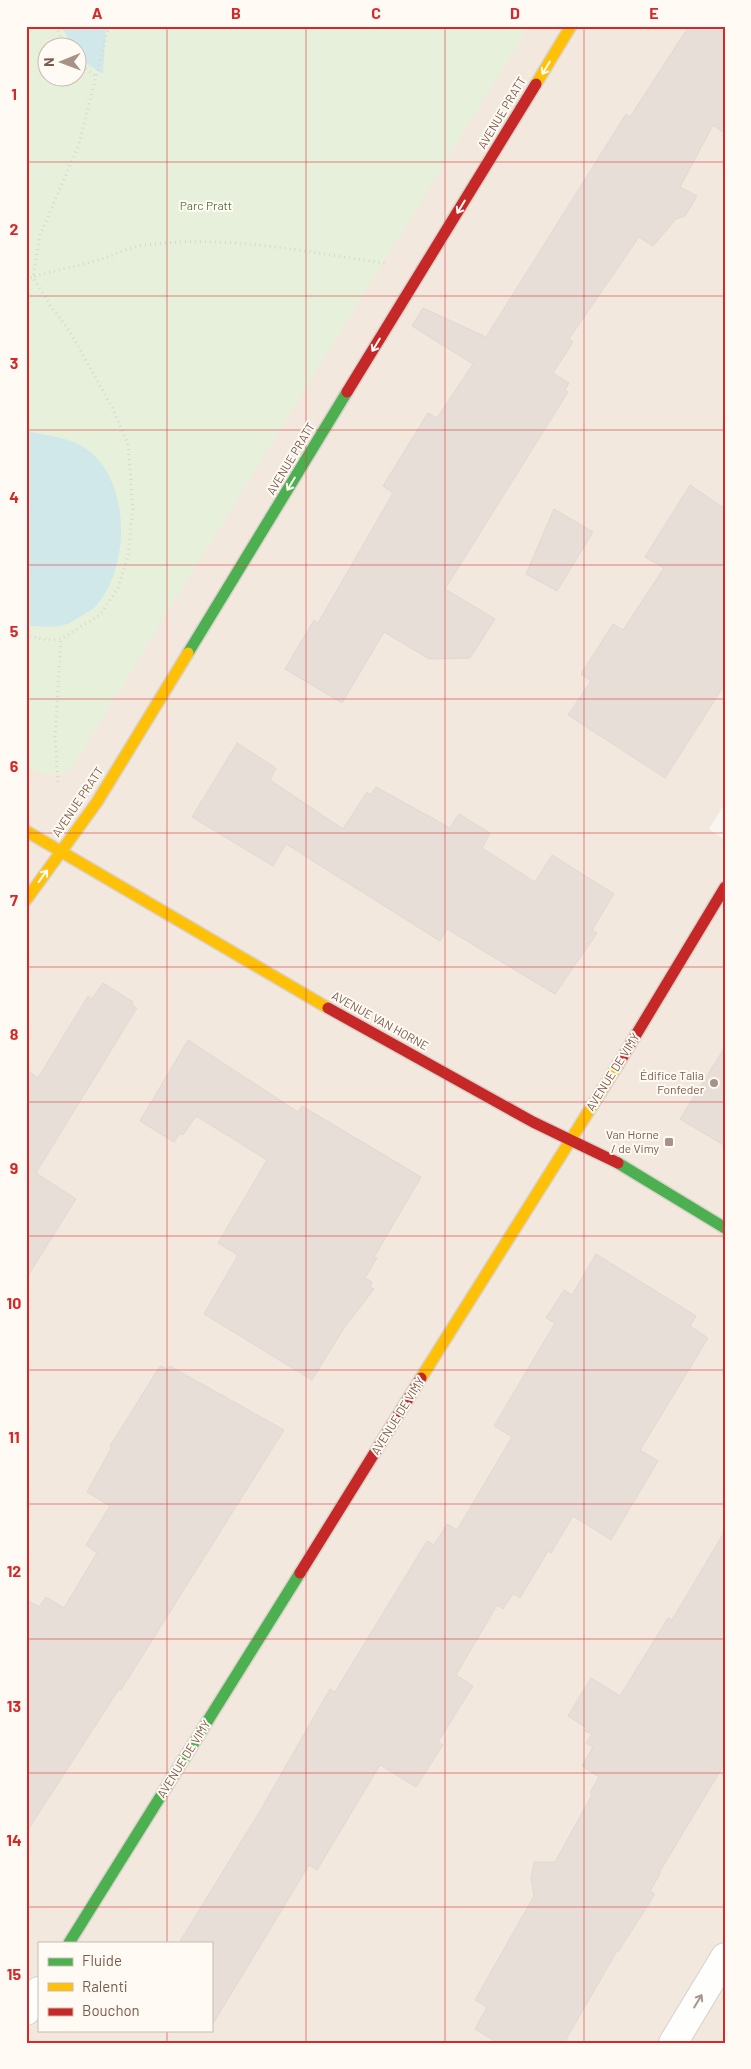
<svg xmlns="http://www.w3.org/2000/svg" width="751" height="2069" font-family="Barlow,sans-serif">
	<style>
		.residential { fill: #f2e8de; fill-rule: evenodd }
		.green { fill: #e7f0db; fill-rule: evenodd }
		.water { fill: #d0e8ea }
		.building { fill: #e6ded7; stroke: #e2d8d2 }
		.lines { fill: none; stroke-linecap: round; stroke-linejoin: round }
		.street-casing { stroke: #d7d1cb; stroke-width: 30 }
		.fast-casing { stroke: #d9d2cb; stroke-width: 14 }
		.slow-casing { stroke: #d9d2cb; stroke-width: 14 }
		.jam-casing { stroke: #d9d2cb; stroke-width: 14 }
		.path { stroke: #dcd5d0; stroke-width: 3; stroke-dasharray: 1 4; stroke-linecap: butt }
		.street { stroke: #fefefd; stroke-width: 28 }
		.fast { stroke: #4caf50; stroke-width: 11 }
		.slow { stroke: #ffc107; stroke-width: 11 }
		.jam { stroke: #c62828; stroke-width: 11 }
		.oneway { stroke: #fffaf3 }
		.oneway2 { stroke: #a8958b }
		.grid { fill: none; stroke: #d62828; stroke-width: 1; stroke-opacity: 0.55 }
		.poi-dot { fill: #a69286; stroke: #fffaf3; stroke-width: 2 }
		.labels { text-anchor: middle; stroke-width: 4; stroke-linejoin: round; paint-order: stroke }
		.street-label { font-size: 12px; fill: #7a5c4d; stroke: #fffaf3 }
		.park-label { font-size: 12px; fill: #537a41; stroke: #fffaf3 }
		.poi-label { font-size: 12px; fill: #7a5c4d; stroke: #fffaf3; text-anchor: end }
		.neatline { fill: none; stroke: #d62828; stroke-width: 2 }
		.grid-label { font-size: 16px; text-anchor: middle; font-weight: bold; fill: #d62828 }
	</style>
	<rect width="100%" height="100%" fill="#f9f5f0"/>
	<!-- residential -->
	<path class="residential" d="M26,26H725V803L709,829L725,840V2043H26ZM48,48H78V78H48ZM39,1943H211V2030H39Z"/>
	<!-- green -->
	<path class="green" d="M26,26H529L71,769C54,777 42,775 26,766ZM48,48H78V78H48Z"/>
	<!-- water -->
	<path class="water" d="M62,26H106L103,74C93,67 78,61 78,48L71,45Z
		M26,431C44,435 69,437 85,448C131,479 131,566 96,606C92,610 86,613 81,616C76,619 70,624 64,625C51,628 39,627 26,625Z"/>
	<!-- building -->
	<path class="building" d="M689,26H713L725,34V133L713,125L680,187L697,196L685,216L676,219L653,246L639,237L569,339L573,342L553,373L569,383L565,390L568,392L445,589L495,619L470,658L429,659L384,632L342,703L285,669L314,620L318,623L393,493L383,486L428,413L437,418L473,364L412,326L423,308L486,337L626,114L630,117Z
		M690,485L725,509V684L665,778L568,715L591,681L581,674L613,624L623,630L664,568L645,557Z
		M554,509L593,532L557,591L526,574Z
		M237,743L276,768L270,780L343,829L367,792L370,795L376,787L450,828L459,814L490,833L482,848L535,882L552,855L614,894L592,930L597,933L555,994L447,929L440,941L286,844L273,866L192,817Z
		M103,983L133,1002L132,1005L137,1008L36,1173L76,1199L26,1279V1069L38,1078L88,996L92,999Z
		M188,1040L298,1112L302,1106L421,1177L374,1257L377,1258L365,1278L372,1282L370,1287L374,1289L344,1328L312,1380L204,1314L238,1255L218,1243L267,1160L196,1116L183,1135L180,1133L174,1142L140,1121Z
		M725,1047V1146L680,1119Z
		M596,1254L696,1316L690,1326L708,1338L640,1450L658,1461L611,1540L573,1516L551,1553L548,1551L520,1598L513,1594L503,1609L497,1605L456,1675L473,1686L438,1742L443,1745L416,1787L380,1765L317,1870L309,1865L211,2027V1943H179L260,1811L330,1689L335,1692L427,1541L434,1545L447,1524L457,1530L512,1437L494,1426L555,1323L546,1318L564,1290L572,1295Z
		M160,1366L167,1369L170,1366L284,1430L121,1690L119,1689L26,1833V1599L39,1607L46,1597L64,1608L97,1553L86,1545L110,1506L87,1492L112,1447L110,1446Z
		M725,1531V1763L659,1873L660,1874L650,1891L655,1894L618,1952L617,1951L564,2043H498L475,2029L487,2007L475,2000L534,1896L531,1878L534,1862H555L592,1795L590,1793L599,1777L582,1766L593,1747L586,1743L592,1734L585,1731L587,1728L568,1716L591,1678L620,1696L668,1618L672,1620Z"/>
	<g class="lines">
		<defs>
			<path id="street" d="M26,2011L39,1991
				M673,2043L725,1957"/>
			<path id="fast" d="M188,653L347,392
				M618,1163L725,1228
				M69,1943L300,1573"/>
			<path id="slow" d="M536,84L571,26
				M26,831L328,1008
				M26,900L97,802L188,653
				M421,1378L619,1063"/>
			<path id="jam" d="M347,392L536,84
				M328,1008L533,1122L618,1163
				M619,1063L725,887
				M300,1573L421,1378"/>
		</defs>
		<!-- street casing -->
		<use href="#street" class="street-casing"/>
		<!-- fast casing -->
		<use href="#fast" class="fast-casing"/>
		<!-- slow casing -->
		<use href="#slow" class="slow-casing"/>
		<!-- jam casing -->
		<use href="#jam" class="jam-casing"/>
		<!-- path -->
		<path class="path" d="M56,26L65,48
			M109,26L78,147L40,235L33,277C54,270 75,267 95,261C110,257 124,249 139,246C221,233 304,252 385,263
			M78,62L96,77
			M26,279L33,277L51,307L69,330L112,407L128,444L133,509L128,556L118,588L100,615L61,639L47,640L26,635
			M58,782L55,737L61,639"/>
		<!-- street -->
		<use href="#street" class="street"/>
		<!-- fast -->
		<use href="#fast" class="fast"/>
		<!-- slow -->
		<use href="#slow" class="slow"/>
		<!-- jam -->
		<use href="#jam" class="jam"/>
	</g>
	<!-- one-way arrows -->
	<defs><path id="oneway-shaft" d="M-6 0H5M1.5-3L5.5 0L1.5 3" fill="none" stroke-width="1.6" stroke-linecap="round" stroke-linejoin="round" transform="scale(1.25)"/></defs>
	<g class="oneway">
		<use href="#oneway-shaft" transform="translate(546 68) rotate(121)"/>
		<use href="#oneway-shaft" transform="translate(461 207) rotate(121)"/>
		<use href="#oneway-shaft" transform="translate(376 345) rotate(121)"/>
		<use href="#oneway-shaft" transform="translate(291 484) rotate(121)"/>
		<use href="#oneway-shaft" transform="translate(43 876) rotate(-54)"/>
	</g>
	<use class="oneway2" href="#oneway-shaft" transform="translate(698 2001) rotate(-59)"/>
	<!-- grid -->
	<path class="grid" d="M167,26V1943M306,26V2043M445,26V2043M584,26V2043M26,162H725M26,296H725M26,430H725M26,565H725M26,699H725M26,833H725M26,967H725M26,1102H725M26,1236H725M26,1370H725M26,1504H725M26,1639H725M26,1773H725M26,1907H725M167,2030V2043"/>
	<!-- markers -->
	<g class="poi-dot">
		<circle cx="714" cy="1083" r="5"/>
		<rect x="664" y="1137" width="10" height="10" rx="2.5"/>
	</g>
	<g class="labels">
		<!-- street labels -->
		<g class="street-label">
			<text transform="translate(502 113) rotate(-59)" y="4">AVENUE PRATT</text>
			<text transform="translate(291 459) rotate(-59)" y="4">AVENUE PRATT</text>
			<text transform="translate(78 802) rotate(-56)" y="4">AVENUE PRATT</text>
			<text transform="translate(380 1021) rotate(29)" y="4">AVENUE VAN HORNE</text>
			<text transform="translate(613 1072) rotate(-58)" y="4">AVENUE DE VIMY</text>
			<text transform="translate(398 1416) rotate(-58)" y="4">AVENUE DE VIMY</text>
			<text transform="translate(184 1759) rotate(-58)" y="4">AVENUE DE VIMY</text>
		</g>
		<!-- park labels -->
		<g class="park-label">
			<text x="206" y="210">Parc Pratt</text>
		</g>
		<!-- poi labels -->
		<g class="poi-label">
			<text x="704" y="1080">Édifice Talia<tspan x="704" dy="14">Fonfeder</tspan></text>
			<text x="659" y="1139">Van Horne<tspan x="659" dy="14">/ de Vimy</tspan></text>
		</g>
	</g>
	<!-- border -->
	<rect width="751" height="2069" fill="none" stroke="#fffaf3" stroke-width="55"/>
	<!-- legend -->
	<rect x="38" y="1942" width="175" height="90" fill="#fffaf3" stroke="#cabbb1"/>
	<rect x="48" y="1958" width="25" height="8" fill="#4caf50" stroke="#cabbb1"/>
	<text x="82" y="1966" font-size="15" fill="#7a5c4d">Fluide</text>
	<rect x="48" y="1983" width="25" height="8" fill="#ffc107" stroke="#cabbb1"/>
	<text x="82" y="1992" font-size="15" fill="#7a5c4d">Ralenti</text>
	<rect x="48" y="2008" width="25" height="8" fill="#c62828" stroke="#cabbb1"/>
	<text x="82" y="2016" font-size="15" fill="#7a5c4d">Bouchon</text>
	<!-- north arrow -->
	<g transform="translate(62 62) rotate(269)"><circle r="24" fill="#fffaf3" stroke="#cabbb1"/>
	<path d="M0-4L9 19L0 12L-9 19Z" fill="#a69286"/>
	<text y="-8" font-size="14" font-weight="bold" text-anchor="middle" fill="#7a5c4d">N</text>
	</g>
	<rect x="28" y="28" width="696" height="2014" class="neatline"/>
	<g class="grid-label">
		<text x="97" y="19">A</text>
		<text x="236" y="19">B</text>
		<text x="376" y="19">C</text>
		<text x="515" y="19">D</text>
		<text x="654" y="19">E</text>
		<text x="14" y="100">1</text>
		<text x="14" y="235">2</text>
		<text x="14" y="369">3</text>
		<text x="14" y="503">4</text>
		<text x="14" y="637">5</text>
		<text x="14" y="772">6</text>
		<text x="14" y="906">7</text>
		<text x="14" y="1040">8</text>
		<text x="14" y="1174">9</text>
		<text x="14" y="1309">10</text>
		<text x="14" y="1443">11</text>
		<text x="14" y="1577">12</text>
		<text x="14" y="1712">13</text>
		<text x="14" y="1846">14</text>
		<text x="14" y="1980">15</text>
	</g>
</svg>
